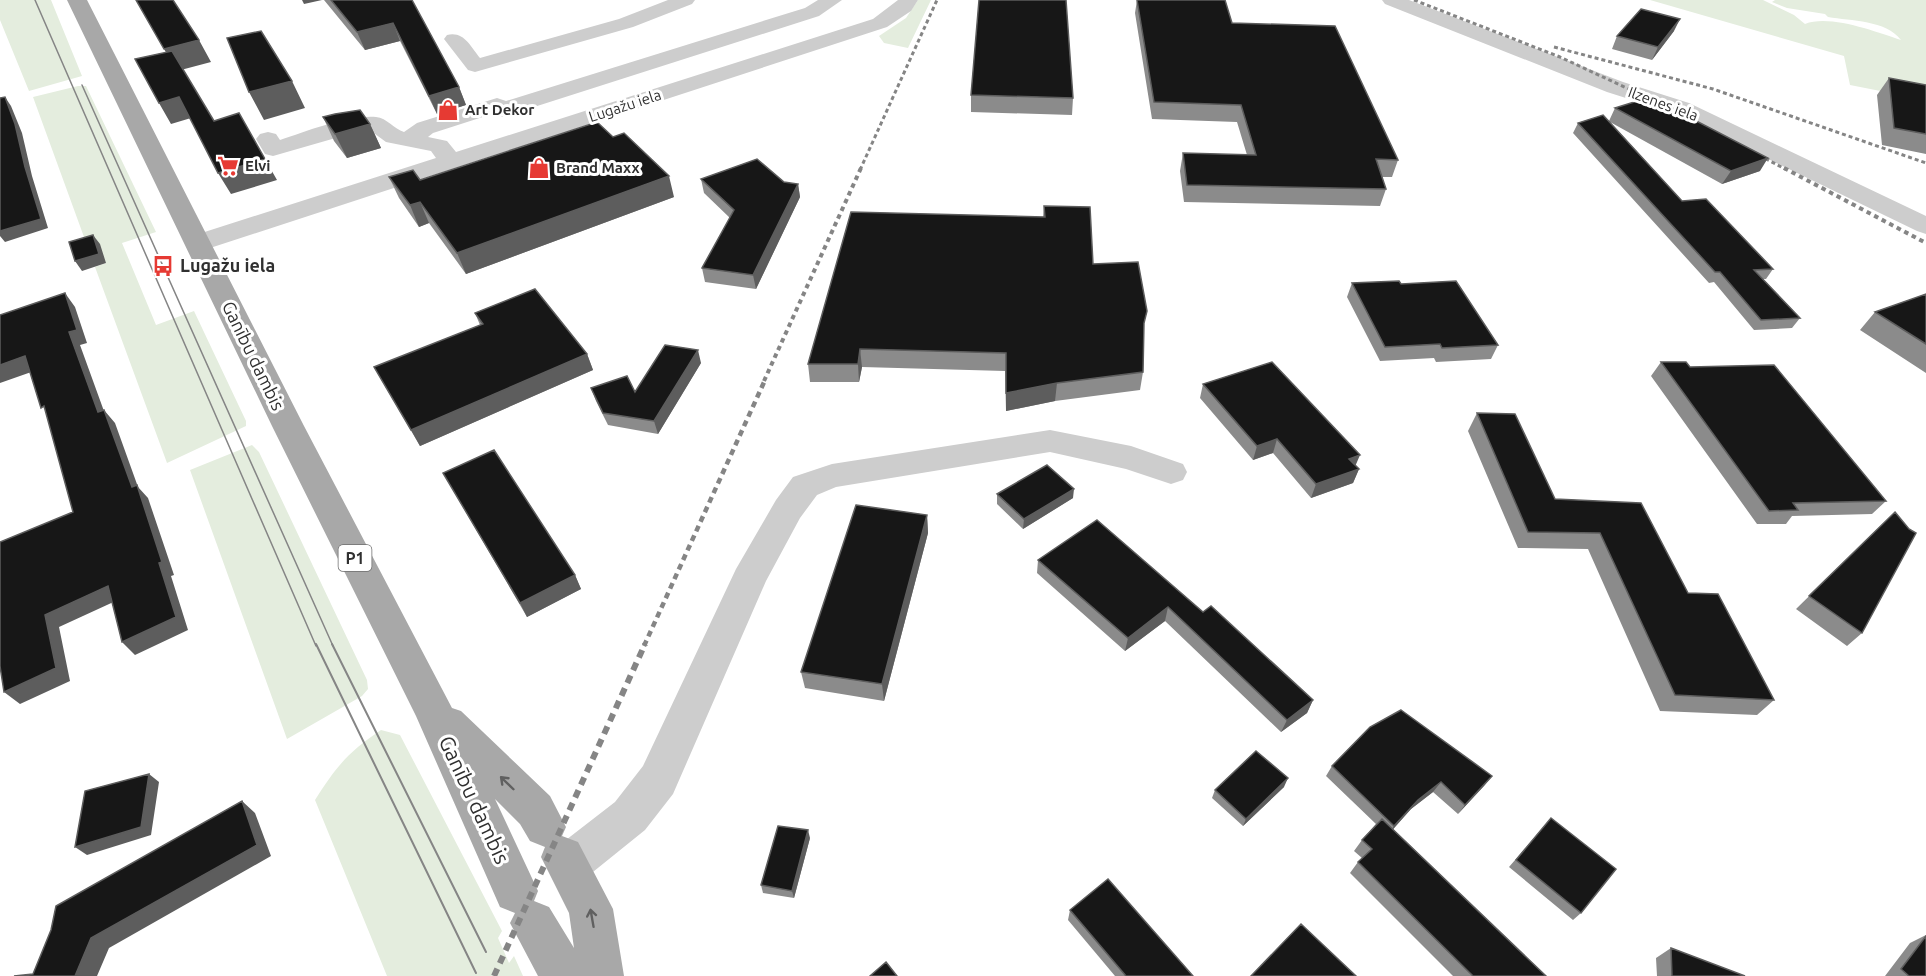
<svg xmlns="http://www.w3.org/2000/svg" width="1926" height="976" font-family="Ubuntu,sans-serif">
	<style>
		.green { fill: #e4edde }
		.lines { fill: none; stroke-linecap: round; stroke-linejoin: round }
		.minor { fill: #cdcdcd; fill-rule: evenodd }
		.major { fill: #a8a8a8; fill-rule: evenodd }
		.tram-far1 { stroke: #858585; stroke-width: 1.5 }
		.tram { stroke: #858585; stroke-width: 2 }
		.rail-far3 { stroke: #858585; stroke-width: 3; stroke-dasharray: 4 3; stroke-linecap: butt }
		.rail-far2 { stroke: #858585; stroke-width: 4; stroke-dasharray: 4.5 4; stroke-linecap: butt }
		.rail-far1 { stroke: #858585; stroke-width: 4.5; stroke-dasharray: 6 4.5; stroke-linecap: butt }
		.rail { stroke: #858585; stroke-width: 6; stroke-dasharray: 8 6; stroke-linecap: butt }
		.wall { fill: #8b8b8b }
		.shaded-wall { fill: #5d5d5d }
		.building { fill: #171717; stroke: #5d5d5d; stroke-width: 1.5 }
		.oneway { stroke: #606060 }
		.labels { text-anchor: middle; stroke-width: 6; stroke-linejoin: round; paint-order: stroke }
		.far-street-label { font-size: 15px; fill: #303030; stroke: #fff }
		.far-poi-label { font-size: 15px; font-weight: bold; fill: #303030; stroke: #fff; text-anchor: start }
		.shield { fill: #fff; stroke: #6e6e6e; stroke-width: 1.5 }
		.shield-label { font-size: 16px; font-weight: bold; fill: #303030 }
		.poi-label { font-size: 18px; font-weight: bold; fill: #303030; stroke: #fff; text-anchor: start }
		.street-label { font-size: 18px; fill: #303030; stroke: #fff }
		.near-street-label { font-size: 21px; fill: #303030; stroke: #fff }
	</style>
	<rect width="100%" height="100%" fill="#fff"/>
	<!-- green -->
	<path class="green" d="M0,0H51L82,76L29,91L0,20Z
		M918,0H931L908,48L884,43L879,36L906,18Z
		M1650,0H1763L1794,15L1805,24C1830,14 1876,32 1901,40C1886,20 1851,21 1828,17L1825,14L1787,8L1772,2L1775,0H1926V100L1850,85L1844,56Z
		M78,86H86L156,232L122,243L156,325L194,311L246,421V426L167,463L95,267L106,263L88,248L33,97Z
		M252,445L259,452L367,680L368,689L362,696L287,739L190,470Z
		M381,730L400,735L502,931L498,938L509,963L514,956L523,976H387L315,800C336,767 348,752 381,730Z"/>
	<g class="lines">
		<!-- minor -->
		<path class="minor" d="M668,0H695L692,4L633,27L475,72L468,70L444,39L447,35C464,31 470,46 480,58L619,19Z
			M818,0H842L819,16L509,115L501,117L492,114L433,133L428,137L447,141L456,152L873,19L898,0H918L911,11L887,27L207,249L198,251L189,249L185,243L189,237L436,158L431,151L386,142L371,131L346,135L273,156L265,154L256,139L260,134L268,132L276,134L280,140C308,131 347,115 376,117C387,118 394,129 404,132L417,123L497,98L506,101L805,8Z
			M1382,0H1409L1623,82L1689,103L1926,216V234L1917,231L1673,113L1607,92L1385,4Z
			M1050,430L1131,446L1183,464L1187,472L1183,480L1171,484L1126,469L1050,452L836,487L817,495L800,518L766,581L673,794L645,830L583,880L568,887L553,880L546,865L553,850L615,802L643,766L736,569L776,500L793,477L832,464Z"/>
		<!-- major -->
		<path class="major" d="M67,0H87L304,426L452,708L461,711L550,796L566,827L562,836L578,842L613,909L624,976H538L510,923L515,913L500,907L416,716L272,426ZM495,799L520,824L530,841L545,847L541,857L569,913L574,948L549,907L534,901L538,891Z"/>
		<!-- tram-far1 -->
		<path class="tram-far1" d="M35,0L316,646
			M82,85L333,646"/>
		<!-- tram -->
		<path class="tram" d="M316,644L476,973
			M332,644L486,952"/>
		<!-- rail-far3 -->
		<path class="rail-far3" d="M1414,0L1560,57L1663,105
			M1554,47L1713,89L1926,163
			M1753,152L1787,170
			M860,170L937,0"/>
		<!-- rail-far2 -->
		<path class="rail-far2" d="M1784,168L1926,243
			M764,381L861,168"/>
		<!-- rail-far1 -->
		<path class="rail-far1" d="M644,646L765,380"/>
		<!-- rail -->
		<path class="rail" d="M494,976L645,644"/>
	</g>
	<!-- wall -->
	<path class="wall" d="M324,0H412L459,87L466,105L437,114L400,41L365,50Z
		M1137,0H1225L1232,23L1398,160L1392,177H1382L1386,189L1380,206L1184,202L1180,171L1183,153L1247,155L1237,122L1152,119L1135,13Z
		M1674,31L1652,60L1612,49L1617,36Z
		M1889,78L1926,85V154L1882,145L1877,95Z
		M971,95L1073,98L1072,115L971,112Z
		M1615,108L1760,171L1722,184L1610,122L1682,201L1773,269L1766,279H1763L1800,318L1792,328L1754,330L1714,282L1709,283L1573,133L1578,123L1609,121Z
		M323,117L370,124L381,148L347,158L334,141Z
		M389,177L420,180L674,197L466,274L429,223L419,227L399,198Z
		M701,179L798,184L800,197L756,289L705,282L702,268L730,218L704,193Z
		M1044,206L1093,264L1144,329L1143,372L1140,390L1055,401L1006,411L1005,371L862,367L859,382H810L808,364L1043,217Z
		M1352,283L1401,284L1498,345L1491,359L1436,362L1434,358L1380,361L1347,297Z
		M1926,294V373L1860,330L1875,312Z
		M475,313L587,354L593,370L420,446L374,367L480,325Z
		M1661,362L1690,367L1886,501L1872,514L1792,516L1786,524H1757L1651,376Z
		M701,363L658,434L608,425L596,401L591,388L635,392Z
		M1203,384L1356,466L1359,469L1353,483L1311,498L1273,453L1253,460L1200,398Z
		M1477,413L1555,499L1688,593L1774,700L1757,715L1660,711L1588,549L1518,548L1468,431Z
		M443,473L575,575L581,589L527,617Z
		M997,494L1073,498L1023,529L997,504Z
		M1895,512L1862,633L1847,646L1796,609Z
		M927,515L928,533L884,701L805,688L801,672Z
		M1038,560L1203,612L1313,700L1307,713L1281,732L1165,621L1125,651L1037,573Z
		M1332,766L1492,776L1458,814L1433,792L1411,809L1393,829L1546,976H1453L1350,873L1358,862L1362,858L1354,851L1362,840L1376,824L1326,776Z
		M1284,787L1243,826L1212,798L1215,790Z
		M1551,818L1581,913L1573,920L1509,867Z
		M810,838L794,898L763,893L761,885Z
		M1070,910L1193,976H1115L1068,920Z
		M1926,935V976H1885L1910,943Z
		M1671,948L1745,976H1657L1656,958Z"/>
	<!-- shaded-wall -->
	<path class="shaded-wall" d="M302,0H322L304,4Z
		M1680,19L1674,31L1652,60L1658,47Z
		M393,23L400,41L365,50L357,32Z
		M199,40L211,62L177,71L164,49Z
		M292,81L305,108L264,120L249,92Z
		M459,87L466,105L437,114L429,96Z
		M5,97L11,106L22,133L32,176L48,228L5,242L0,236V231L25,167Z
		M179,97L191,118L171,124L159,103Z
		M370,124L381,148L347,158L335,134Z
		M1768,158L1760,171L1722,184L1731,171Z
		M265,159L277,180L231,194L218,173Z
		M669,176L674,197L466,274L457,253Z
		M798,184L800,197L756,289L753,275Z
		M420,202L429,223L419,227L410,205Z
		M93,235L100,244L106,263L82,271L75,261Z
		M65,293L75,307L87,343L80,345L109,425L98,412L69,332Z
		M860,349L862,367L859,382L858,364Z
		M698,350L701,363L658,434L654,421Z
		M587,354L593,370L420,446L411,430Z
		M25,356L37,370L0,383V365Z
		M1057,383L1055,401L1006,411V393Z
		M104,410L115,423L138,487L148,498L174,575L171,576L188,630L135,655L122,642L132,487Z
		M1277,439L1273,453L1253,460L1257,446Z
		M1360,455L1354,469L1349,459Z
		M1359,469L1353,483L1311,498L1316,484Z
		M1074,489L1073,498L1023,529L1024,519Z
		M927,515L928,533L884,701L882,684Z
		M575,575L581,589L527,617L520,603Z
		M108,586L120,599L59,627L70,681L20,704L4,692L45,615Z
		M1168,607L1165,621L1125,651L1128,638Z
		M1313,700L1307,713L1281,732L1287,720Z
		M149,774L159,782L151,835L87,855L75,847Z
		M1492,776L1484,786L1458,814L1465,805Z
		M1288,778L1284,787L1243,826L1246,819Z
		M1441,782L1433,792L1411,809L1388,835L1394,826L1418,800Z
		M242,801L255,813L271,856L109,948L97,976H75L91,938Z
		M808,830L810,838L794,898L792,891Z"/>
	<!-- building -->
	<path class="building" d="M136,0H173L199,40L164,49Z
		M331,0H412L459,87L429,96L393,23L357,32Z
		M979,0H1066L1073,98L971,95Z
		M1137,0H1225L1232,23L1335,26L1398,160L1376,159L1386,189L1187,185L1183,153L1256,155L1241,105L1154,102Z
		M1641,9L1680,19L1658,47L1617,36Z
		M261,31L292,81L249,92L227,38Z
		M172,51L214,121L239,113L265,159L218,173L179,97L159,103L135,59Z
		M1889,78L1926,85V134L1894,128Z
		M5,97L15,124L25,167L41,219L0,231V98Z
		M1650,97L1768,158L1731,171L1615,108Z
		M360,110L370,124L335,134L323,117L335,114Z
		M1603,115L1682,201L1706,199L1773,269L1754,270L1800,318L1761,320L1720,272H1715L1578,123Z
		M597,122L613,137L624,133L669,176L457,253L420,202L410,205L389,177L413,170L420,180Z
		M757,159L784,182L798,184L753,275L702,268L734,210L701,179Z
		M1044,206L1090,207L1093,264L1138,262L1147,311L1144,323L1143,372L1057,383L1006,393V353L860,349L858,364H808L851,212L1045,217Z
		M93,235L99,254L75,261L69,242Z
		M1399,281L1401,284L1456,281L1498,345L1442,348L1440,344L1385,347L1352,283Z
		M535,289L587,354L411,430L374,367L483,324L475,313Z
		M65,293L77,330L69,332L98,412L104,410L132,487L137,485L162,562L159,563L176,617L122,642L108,586L45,615L56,668L4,692L0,666V542L73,512L44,406L41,408L25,356L0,365V315Z
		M1926,294V344L1875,312Z
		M665,345L698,350L654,421L603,413L591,388L627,376L635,392Z
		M1272,362L1360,455L1349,459L1359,469L1316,484L1277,439L1257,446L1203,384Z
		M1661,362H1686L1690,367L1774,365L1886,501L1793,503L1798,510L1769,511Z
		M1477,413L1515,414L1555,499L1641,503L1688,593L1718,594L1774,700L1675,695L1600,533L1528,532Z
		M494,450L575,575L520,603L443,473Z
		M1047,465L1074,489L1024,519L997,494Z
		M856,505L927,515L882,684L801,672Z
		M1895,512L1909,529L1916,533L1862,633L1809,596Z
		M1097,520L1203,612L1211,606L1313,700L1287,720L1168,607L1128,638L1038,560Z
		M1401,710L1492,776L1465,805L1441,782L1418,800L1394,826L1332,766L1370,727Z
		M1256,751L1288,778L1246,819L1215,790Z
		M149,774L141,827L75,847L85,791Z
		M242,801L257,845L91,938L75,976H14L33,974L51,930L56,906Z
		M1551,818L1616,869L1581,913L1516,860Z
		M1382,819L1546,976H1473L1358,862L1372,849L1362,840Z
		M778,826L808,830L792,891L761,885Z
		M1108,879L1193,976H1126L1070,910Z
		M1301,924L1356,976H1251Z
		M1926,936V976H1909L1901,969Z
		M1671,948L1745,976H1672Z
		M886,962L897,976H870Z"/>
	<!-- one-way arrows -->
	<defs><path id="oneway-shaft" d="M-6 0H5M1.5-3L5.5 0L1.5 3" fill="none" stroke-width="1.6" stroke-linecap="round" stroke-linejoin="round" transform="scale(1.5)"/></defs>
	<g class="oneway">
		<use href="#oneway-shaft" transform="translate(507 783) rotate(-136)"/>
		<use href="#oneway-shaft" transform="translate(592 918) rotate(-100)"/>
	</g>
	<!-- icons -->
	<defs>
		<symbol id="shop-bare" viewBox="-9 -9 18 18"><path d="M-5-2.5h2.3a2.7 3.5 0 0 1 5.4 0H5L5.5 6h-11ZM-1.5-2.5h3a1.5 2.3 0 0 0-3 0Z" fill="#e63a33" stroke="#fff" stroke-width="2.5" paint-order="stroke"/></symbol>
		<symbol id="supermarket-bare" viewBox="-9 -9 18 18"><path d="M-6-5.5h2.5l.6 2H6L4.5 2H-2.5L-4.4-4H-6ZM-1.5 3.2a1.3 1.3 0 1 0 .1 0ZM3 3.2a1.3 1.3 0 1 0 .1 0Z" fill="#e63a33" stroke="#fff" stroke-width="2.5" paint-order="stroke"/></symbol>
		<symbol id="bus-bare" viewBox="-9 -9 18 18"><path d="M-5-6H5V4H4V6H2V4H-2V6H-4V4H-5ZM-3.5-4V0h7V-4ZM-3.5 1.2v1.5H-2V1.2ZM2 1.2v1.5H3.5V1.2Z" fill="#e63a33" stroke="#fff" stroke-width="2.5" paint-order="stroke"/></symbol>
	</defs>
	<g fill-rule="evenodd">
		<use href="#shop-bare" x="433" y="95" width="30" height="30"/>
		<use href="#supermarket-bare" x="213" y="151" width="30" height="30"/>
		<use href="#shop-bare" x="524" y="153" width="30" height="30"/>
		<use href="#bus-bare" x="148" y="251" width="30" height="30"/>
	</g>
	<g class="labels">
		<!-- far-street labels -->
		<g class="far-street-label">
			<text transform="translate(1663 104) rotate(20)" y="5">Ilzenes iela</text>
			<text transform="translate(625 106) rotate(-18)" y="5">Lugažu iela</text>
		</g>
		<!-- far-poi labels -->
		<g class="far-poi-label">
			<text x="465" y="115">Art Dekor</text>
			<text x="245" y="171">Elvi</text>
			<text x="556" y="173">Brand Maxx</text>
		</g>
		<!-- shield labels -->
		<rect class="shield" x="338.5" y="545" width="33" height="26" rx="4.5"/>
		<g class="shield-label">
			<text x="355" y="564">P1</text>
		</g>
		<!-- poi labels -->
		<g class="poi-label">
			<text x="180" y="272">Lugažu iela</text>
		</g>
		<!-- street labels -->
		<g class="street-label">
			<text transform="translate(253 356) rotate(64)" y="6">Ganību dambis</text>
		</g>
		<!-- near-street labels -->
		<g class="near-street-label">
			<text transform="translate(474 800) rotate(65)" y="7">Ganību dambis</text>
		</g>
	</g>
</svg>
